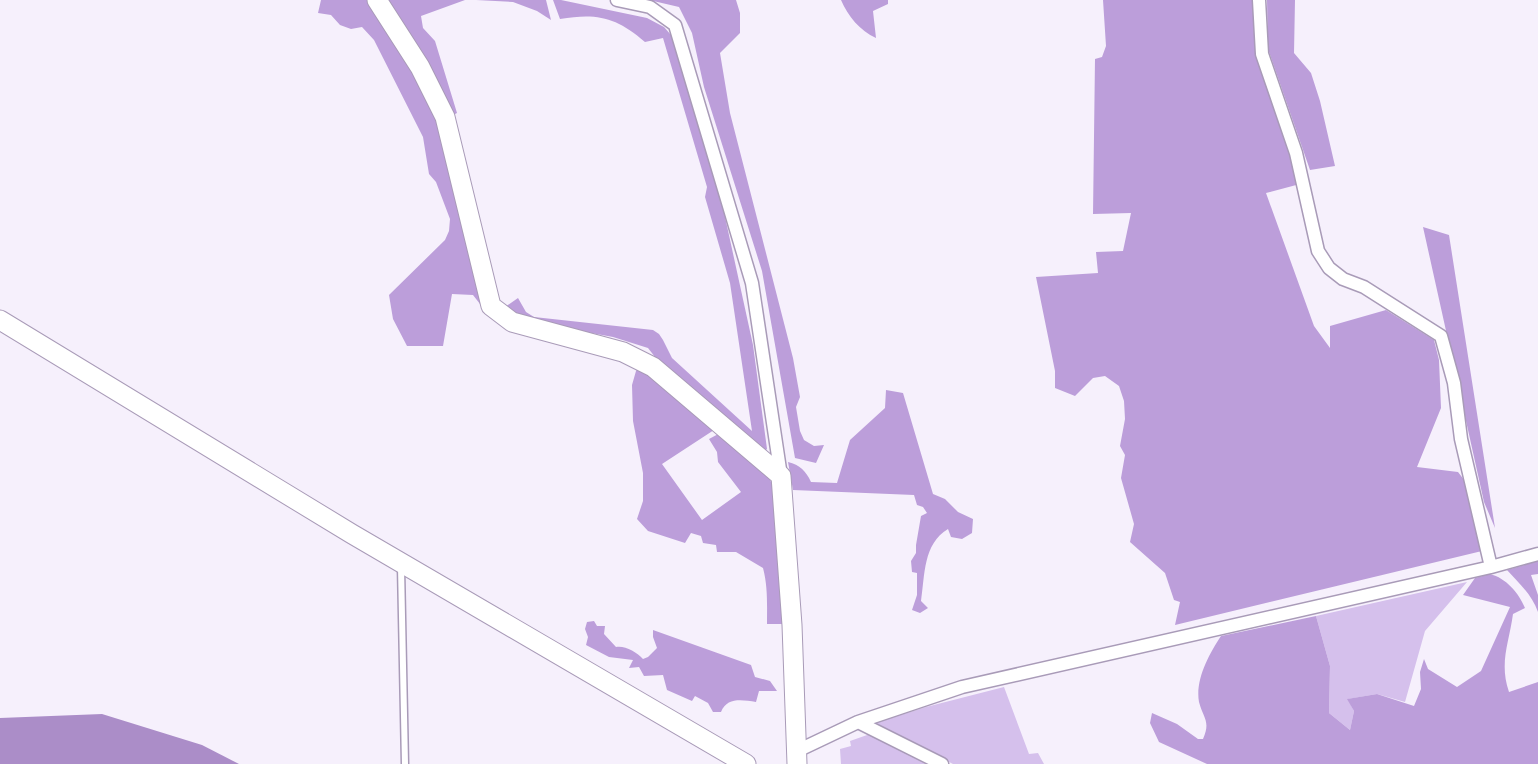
<svg xmlns="http://www.w3.org/2000/svg" width="1538" height="764" font-family="Inter,sans-serif">
	<style>
		.green { fill: #d5c0ec }
		.forest { fill: #bc9eda }
		.water { fill: #ab8dc8 }
		.lines { fill: none; stroke-linecap: round; stroke-linejoin: round }
		.lane-casing { stroke: #a99bb8; stroke-width: 9 }
		.street-casing { stroke: #a99bb8; stroke-width: 15 }
		.secondary-casing { stroke: #a99bb8; stroke-width: 21 }
		.lane { stroke: #fff; stroke-width: 6 }
		.street { stroke: #fff; stroke-width: 12 }
		.secondary { stroke: #fff; stroke-width: 19 }
	</style>
	<rect width="100%" height="100%" fill="#f6f0fc"/>
	<!-- green -->
	<path class="green" d="M1467,582L1425,631L1405,702L1377,694L1348,699L1354,711L1350,730L1329,713L1330,666L1316,616Z
		M1004,687L1029,754L1038,753L1044,764H953L876,723L926,707Z
		M870,734L933,764H841L840,749L851,746L850,741Z"/>
	<!-- forest -->
	<path class="forest" d="M321,0H371L440,116L485,299L480,304L473,295L452,294L443,346H407L393,319L389,295L445,240L449,231L450,219L436,182L429,174L423,137L374,40L362,27L351,29L340,25L331,15L318,13Z
		M379,0H465L421,16L423,28L435,41L457,113L451,116Z
		M476,0H546L551,20L537,11L513,2Z
		M553,0H561L647,18L664,27L671,35L720,194L753,345L767,449L761,454L662,366L648,348L613,337L526,321L505,307L518,298L526,312L534,317L653,330L659,334L663,340L672,358L752,431L730,283L705,197L707,187L663,38L645,42C616,17 597,13 560,19Z
		M649,0H736L740,13V33L720,53L730,113L793,358L800,397L796,407L800,431L804,440L814,446L824,445L816,463L795,458L762,271L704,87L692,33L679,7Z
		M841,0H888V4L873,11L876,38C860,31 848,16 841,0Z
		M1103,0H1254L1255,43L1290,149L1300,184L1266,193L1314,326L1330,348V326L1386,310L1434,340L1439,360L1441,408L1417,467L1458,472L1468,485L1482,551L1175,625L1180,602L1174,600L1165,573L1130,542L1134,524L1121,478L1125,455L1120,446L1125,419L1124,401L1119,386L1105,376L1093,378L1075,396L1055,388V371L1036,277L1098,273L1096,252L1123,251L1131,213L1093,214L1095,59L1102,57L1106,46Z
		M1267,0H1295L1294,53L1311,73L1320,101L1335,166L1310,170L1268,49Z
		M1423,227L1449,235L1495,528L1484,502Z
		M639,366L714,430L662,464L702,520L741,492L718,462L717,452L709,439L722,432L765,472L773,485L785,624H767C767,605 768,587 763,568L736,552H717L716,545L703,543L701,536L691,533L685,543L648,531L637,519L643,501V473L633,421L632,385L636,371Z
		M886,390L903,393L933,494L945,499L958,512L973,519L972,533L962,539L951,537L948,529C923,544 925,575 921,601L928,608L920,613L912,610L917,595V573L912,572L911,561L916,553V545L921,516L927,513L923,507L917,505L914,495L793,490L788,462C800,465 806,471 811,482L837,483L850,440L885,408Z
		M1538,561V574L1531,575L1538,595V612C1532,595 1519,583 1507,570Z
		M1490,574C1506,578 1519,593 1525,608L1513,614C1509,643 1499,663 1509,692L1538,682V764H1207L1159,742L1150,723L1152,713L1177,724L1198,739H1203C1211,721 1203,718 1199,702C1195,680 1209,654 1221,636L1316,616L1330,666L1329,713L1350,730L1354,711L1347,699L1377,694L1414,706L1421,689L1420,672L1424,659L1428,669L1457,687L1481,671L1510,607L1463,595L1475,578Z
		M594,621L597,626H605L604,634L616,647C624,645 637,652 643,659L648,657L657,648L653,637V630L751,665L755,677L770,681L777,691H759L756,702C742,700 727,697 721,712H713L708,703L695,696L692,701L667,690L663,675L644,676L639,667L629,668L633,660L609,657L586,645L588,637L585,629L587,622Z"/>
	<!-- water -->
	<path class="water" d="M102,714L202,745L239,764H0V718Z"/>
	<g class="lines">
		<defs>
			<path id="lane" d="M401,567L405,764"/>
			<path id="street" d="M617,0L650,7L675,25L752,283L781,476
				M1259,0L1262,54L1296,153L1318,251L1329,268L1343,279L1364,287L1441,336L1454,383L1461,439L1491,567
				M858,722L942,764
				M797,751L858,722L962,687L1491,567L1538,554"/>
			<path id="secondary" d="M377,0L420,67L445,117L491,306L512,322L623,352L653,367L781,476L792,625L797,764
				M0,320L352,534L746,764"/>
		</defs>
		<!-- lane casing -->
		<use href="#lane" class="lane-casing"/>
		<!-- street casing -->
		<use href="#street" class="street-casing"/>
		<!-- secondary casing -->
		<use href="#secondary" class="secondary-casing"/>
		<!-- lane -->
		<use href="#lane" class="lane"/>
		<!-- street -->
		<use href="#street" class="street"/>
		<!-- secondary -->
		<use href="#secondary" class="secondary"/>
	</g>
</svg>
